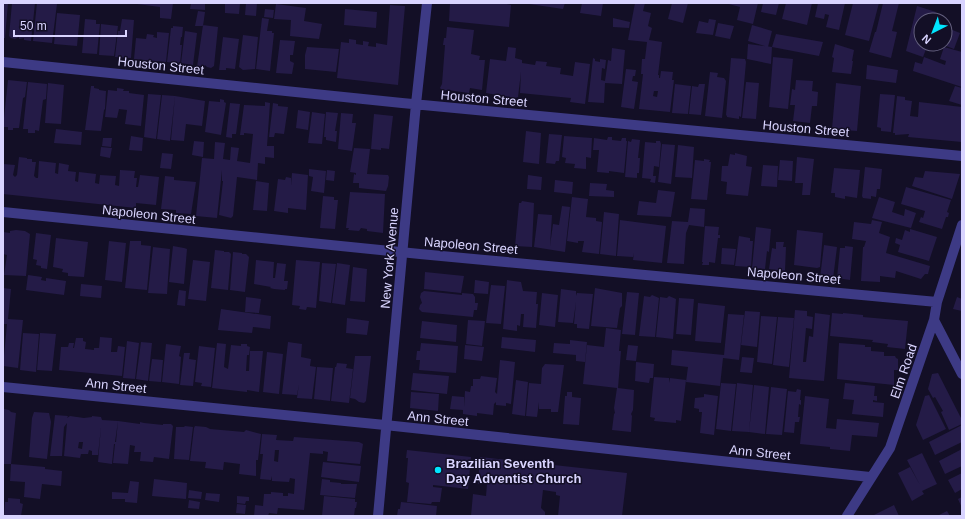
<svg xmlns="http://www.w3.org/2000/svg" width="965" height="519" font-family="Helvetica,sans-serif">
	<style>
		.building { fill: #241b47; fill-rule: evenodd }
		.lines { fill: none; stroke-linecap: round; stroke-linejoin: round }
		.minor { stroke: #3d3a85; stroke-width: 10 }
		.poi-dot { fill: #00e5ff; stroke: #130f26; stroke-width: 1.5 }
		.labels { text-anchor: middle; stroke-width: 3; stroke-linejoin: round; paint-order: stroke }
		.street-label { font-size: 13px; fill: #d9d4ff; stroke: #130f26 }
		.poi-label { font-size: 13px; font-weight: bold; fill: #d9d4ff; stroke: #130f26; text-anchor: start }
	</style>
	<rect width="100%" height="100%" fill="#130f26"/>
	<!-- building -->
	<path class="building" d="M3,3H8L5,38H3Z
		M12,3H35L31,41L24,40V38L19,39V37L15,39L11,38L9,36Z
		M37,3L57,4L52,43L33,41Z
		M138,3H173L171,19L160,18V7L137,4Z
		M191,3H205V10L190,9Z
		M225,3H240L239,14L225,13Z
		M246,3H257L256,16L245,15Z
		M450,3H502L511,5L509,27L449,21Z
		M529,3H565L563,9L529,4Z
		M582,3H603L601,16L580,13Z
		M635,3H645L643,11L651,13L648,26L652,28L649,40L662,42L658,75H659V78H660L661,71L673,72L672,80H674L670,112L639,109L643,74H641L642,59H645L647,42L628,40ZM654,91H658L657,97L653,96Z
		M672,3H688L683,23L668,19Z
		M725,3H758L753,24L737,20L740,7Z
		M763,3H779L776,15L761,12Z
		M786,3H812L807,25L782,19Z
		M818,3H845L839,30L826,27L829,15L825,14L824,19L815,17Z
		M853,3H879L869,41L845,35Z
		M883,3H899L892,31L897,32L891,58L869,52L875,32H876Z
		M276,4L306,8L304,21L322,24L319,39L290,36L291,20L274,19Z
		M390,5L405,6L398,85L337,78L341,42L349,43V39L356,40V44L363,45V41L369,42L368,46L376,47V43L387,45Z
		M917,6L936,12L933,20H921V44H928L923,57L906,51Z
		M265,9L274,10L273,18L264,17Z
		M345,9L377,12L376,28L344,25Z
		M198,11L205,12L203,26H195Z
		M57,13L80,15L77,46L54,44Z
		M262,18L269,19L267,31H272V33H274L270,71L256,69Z
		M613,18L630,22L629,28L613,27Z
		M85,19L96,20V24H100L97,54L82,53Z
		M122,19L134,20L131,58L115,57L118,31H120Z
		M709,19L716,20L713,35L696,33L699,21L708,23Z
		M718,23L734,26L730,39L715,36Z
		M101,24L118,26L114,56L99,55Z
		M203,25L218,27L214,66L211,68L207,67L205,65L204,68L197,67Z
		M752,25L772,31L768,47L748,41Z
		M173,26L183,27L182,37H181L180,45H182L180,64L167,62L171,28H173Z
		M447,27L474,30L471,54L480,56L479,60H485L482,90L470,88L469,93L447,90L443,91L440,88L442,84L445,45H443L444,38H446Z
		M945,27L960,33L954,49L941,44H945Z
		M185,31L197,33L193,65L181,63Z
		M157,32L169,33L166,62L134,59L136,38L146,39L147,34L154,35L153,37L157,38Z
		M776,34L823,42L819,56L772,47Z
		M243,35L258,37L255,69L243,70L239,67Z
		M223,37L239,39L235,69L226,68V70H219Z
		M280,40L295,41L293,55H290V61L294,63L292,74L276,73Z
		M748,44L772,47L771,64L747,59Z
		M835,44L854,50L852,61H853L851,74L832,72L834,58L832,57Z
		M307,47L339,49L336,72L305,69V55Z
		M508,47L516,48L515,58L522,60V63L535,65L536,61L547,62L546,66L561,68L560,74L573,76L575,62L590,64L585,104L570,102L571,98L520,93L521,72L518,97L515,98L486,93L490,59L506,61Z
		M944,47L962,52V87L913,71L915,62L922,64L924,57L945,65L946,61L940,59Z
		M612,48L625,50L622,84L605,83L604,103L588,102L593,58L595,59V61L600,62V59L606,60L605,69L602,68L601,80L605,81L608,60L611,61Z
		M773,57L793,59L788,109L769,107Z
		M731,58L745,59L746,62L741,117L739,116V119L727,117V116L726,115Z
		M867,65L898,70L896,83L866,79Z
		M626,69L636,70L635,76H633L632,81L638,82L634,109L621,107Z
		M710,72L718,73L717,77L724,78L726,81L722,118L705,116Z
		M8,80L27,82L25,97L23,98L19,128H13V130H8V127H3Z
		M796,80L813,81L812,91L818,92L817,106H812L810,123L793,121L795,105H790L792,89L795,90Z
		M28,82L47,84L46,99L43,100L39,131L35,130V133H28V129H23Z
		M746,82L759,83L756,119L742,118Z
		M48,83L64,85L61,124L45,123Z
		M836,83L861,86L857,131L832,129Z
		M675,84L691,86L688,114L672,113Z
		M699,84H705L701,115L689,114L692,86L698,87Z
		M91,86H94V88L99,89V90L106,91L105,109L104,110L101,131L85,130Z
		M955,86L962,88V105L949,101Z
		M117,88L124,89L123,91H129V93L144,95L141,126L125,124L127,110L119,109L117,118L105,117L108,90L117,91Z
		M148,94L161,95L156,139L144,137Z
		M880,94L895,95L891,132L881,131V128L877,127Z
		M162,95L175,96L170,141L157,139Z
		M175,96L205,101L202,126L186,124L184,141L171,140Z
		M897,96L905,97V100L912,101L910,116L918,117L919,102L962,107V142L908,137L909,134L895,135V133H893Z
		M220,99L224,100V102L226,103L221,135L205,132L209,101L220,102Z
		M265,102L270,103L267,146H274V158L265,157V164L258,163L257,180L237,177L233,216L231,218L219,215L223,181H222V170L217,218L196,216L202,158L214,159L215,142L225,143L223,159L230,160L231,147L239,148L237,161L250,163L253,134L244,133V135H240L244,105L265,106Z
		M230,103L240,104L236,134H232V138L226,137Z
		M273,103L278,104V106L288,107L284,134L275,133L274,137H269Z
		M298,110L310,112L308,130L296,128Z
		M312,112L325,114L322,144L308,143Z
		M326,112L338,113L335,131H337L336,142L326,140V137H324Z
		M341,113L353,114L352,123H356L352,151L338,149Z
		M374,114L393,116L389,149L381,148V150L371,149Z
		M56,129L82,132L81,145L54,143Z
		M526,131L541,133L539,164L523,162Z
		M549,134L562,135L559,161H556L555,164L546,163Z
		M131,136L143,138L142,151L129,150Z
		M564,136L592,138L591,158L586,157V169L574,168L575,164L565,163L566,158L562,157Z
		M608,137H612V140L621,141L622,138H626V141H627L624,173L609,171V173L597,172L599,150H593L594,138L607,140Z
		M103,138H112L111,147L102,146Z
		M632,139L640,140L638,158H640L639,173H637V178L625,177L628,141L631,142Z
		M194,141L204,142L203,157L192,155Z
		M656,141H660L661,144L659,167L654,166L653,176H656L655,183L650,182L651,179L642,178L645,142L656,143Z
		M662,144L675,145L671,184L658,182Z
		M678,145L694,147L692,178L675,177Z
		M101,147L112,148L110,158L100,156Z
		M354,148L370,149L367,174L388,175L389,177L388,186L386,191L359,188V183H353L354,174L356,175V173L350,172Z
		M162,153L173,154L171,169L160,168Z
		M735,153L747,156L746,166L752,167L748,196L726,194L727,182L721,181L722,166H728L730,154L735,155Z
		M19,157L27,158V159H32V162H36L34,176L36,178H38L39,161L56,163L55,173L58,174L59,163L69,165L68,171L76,172L75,181L78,182L79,172L96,174L95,183L99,184L100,175L116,176L115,185L119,186L120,170L135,171L134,178H137L136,187H138L140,175L159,177L156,205L136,203V208L3,194V164L15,165L13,175L15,177L17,175Z
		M797,157L814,159L810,195H802L803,183H795Z
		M704,159L710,160L709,162H711L707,200L691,199L695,160L704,161Z
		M780,160L793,161L792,181L778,180Z
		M763,165L778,166L777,187L761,186Z
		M865,167L882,169L880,189H877L876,197L871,196V199L863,198L862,196Z
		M834,168L860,170L857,198L845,196V199L835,197V193H831Z
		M309,169L326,171L324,193L311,191L313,177L309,176Z
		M327,170L335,171L334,181L326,180Z
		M925,171L960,174L952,199L912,186L915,177L923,178Z
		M292,173L308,175L306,210L288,208V213L274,211L278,179L285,180L286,177L291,178V186Z
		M528,175L542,177L541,190L527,189Z
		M165,176L174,177V180L196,182L191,214L176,213V210L161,209Z
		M555,180L573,182L572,194L554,192Z
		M256,181L269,183L267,211L253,210Z
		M590,183L607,184L606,190L614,191V197L589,196Z
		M906,187L951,200L947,212L949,213L948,217H946L942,229L919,222L921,217L923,218L925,211L901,204Z
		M658,190L675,192L671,217L637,215L639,201L656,203Z
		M350,192L385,194L383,233L367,231V229L361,228L359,231L348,230L349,228H346Z
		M323,196L334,197V200H338L335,229L320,228Z
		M572,197L588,199L586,217L596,218V221L602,222L599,254L582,252L584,241H578V243L567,241Z
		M879,197L895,202L892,212L904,216L905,209L916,213L911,228L872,218Z
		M522,201L534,203L532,247L515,246L519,203H521Z
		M562,206L570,207L565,252L534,247L538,214L552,215L550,246L553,224L559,225Z
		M690,208L705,209L704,227L689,225L686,233L684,264L667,263L672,221L688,222Z
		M604,212L619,214L616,256L600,254Z
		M620,220L666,226L662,263L633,260L634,253L633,257L617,256Z
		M872,220L882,222L879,233L890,237L886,253L930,266L928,274H925L921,279L896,271L895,278L880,276V282L861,281L863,247H864L866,241L852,239L854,222L871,224Z
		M705,226L719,227L718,235H720V238H718L715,263L709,262V265H702L703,262H702Z
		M756,227L771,229L769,252L767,251L765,269L752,268Z
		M910,229L937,237L929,261L898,252L900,245L895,243L896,238L902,240L905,230L910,232Z
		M16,230L25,231L30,234L26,276L4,275L7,255L3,254V232L10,233V231Z
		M797,230L823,233L820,267L817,268L794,265Z
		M36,233L51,235L47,269L41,268V266L36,265L37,260L33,259Z
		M739,236L750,238V241H753L751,267L735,266Z
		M56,238L88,242L84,277L68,276V273L62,272L63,269L53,267Z
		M109,241L126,243L122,282L105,280Z
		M130,241H141V245L151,246L147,290L125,288Z
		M776,242H784L783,247H786L785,271L769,269L772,248L776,249Z
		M824,245L837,247L833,279L820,278Z
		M173,246L184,248L187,249L184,284L169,282Z
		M845,246L853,247L850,280L837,278L840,248H845Z
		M153,247L170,249L167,294L148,293Z
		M722,248L736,249L734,265L721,264Z
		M215,250L224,251V252H229L231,254L228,290L211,288Z
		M233,252L242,253V254H246L249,257L245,292L230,290Z
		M193,260L210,262L206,301L188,299Z
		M256,260L274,262L273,278H275L277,263L286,264L284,281H288L287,289H285V290L274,289L270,288L271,287L254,284Z
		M296,260L320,262L316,308L307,307L306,310L299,309L300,306L292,305Z
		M322,263L336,264L331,303L319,301Z
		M337,263L350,265L345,305L332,303Z
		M353,267L367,269L365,302L350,301Z
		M425,272L464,276L461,293L424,289Z
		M28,275L42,277L41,280L46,281V278L66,281L64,295L26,290Z
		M475,280L489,282L488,294L474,293Z
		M507,280L521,282L523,291L537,292L536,304H538L536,328L523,327L524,314H521L520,326L517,325V331L503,329Z
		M81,284L102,286L101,298L80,296Z
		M491,285L505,286L501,324L486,323Z
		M3,288L11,289L8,319L23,320L18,368L3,366L7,324H3Z
		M595,288L622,293V306L620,308L617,328L591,326Z
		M561,289L576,291V296L577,293L593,294L589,329L577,328V324H574L576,302L573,323L558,322Z
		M179,290L186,291L185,306L177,305Z
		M424,291L462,295V293L473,294L475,297V303H478L477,310H474L473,317L422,312L419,309L420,305L422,303L420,297L421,293Z
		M627,292L639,293L635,335L622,334Z
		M542,293L558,295L555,327L539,325Z
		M652,295L659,298L655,337L639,336L644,296L650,297Z
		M669,296L676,299L673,339L656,337L660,297L667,298Z
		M246,297L261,299L259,313L245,312Z
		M957,297L962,299V311L953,309Z
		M679,298L694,299L691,335L676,334Z
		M698,303L725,306L721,343L695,341Z
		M221,309L271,316L270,329L253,327L252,333L218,330Z
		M795,310L807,311V316L813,317L812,329L806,328L803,362H806L809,336L813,337L815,313L830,315L824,381L789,378Z
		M745,311L760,312L757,347L741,345Z
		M832,313L843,314V313L863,315V317L908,321L905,349L887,347L888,344L872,342L873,340L830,336Z
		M728,314L744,315L739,360L723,358L720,386L686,382L688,367L671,365L672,350L724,355Z
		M761,316L777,317L772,364L757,362Z
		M778,317L794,318L789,367L773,365Z
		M347,318L369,321L367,335L346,333Z
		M468,320L485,321L482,346L466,344Z
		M422,321L457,325L456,342L420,338Z
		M606,328L621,330L619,351H621L618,388L634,390L633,410L631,414L632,416L631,432L612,430L614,414L615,413L614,408L617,388L583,384L587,345L604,347Z
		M23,333L39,334L36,372L20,370Z
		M40,333L56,334L52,371L37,370Z
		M100,337L112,338L111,352H117L118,346L125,347L122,376L59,370L61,347H68L69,343H74L73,348H74L76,338H83V341L86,342L85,349L94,350V348H99Z
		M502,337L536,340L535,352L501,348Z
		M570,340L587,342L585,362L576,361V355L553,353L554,343L570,344Z
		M127,341L139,343L135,379L123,378Z
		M141,342L152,343L148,381L136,379Z
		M288,342L302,344L301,357L311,359L310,366L316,367L312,399L297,398L299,384L297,395L282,394Z
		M217,343L226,344L224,367L228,369L231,345L241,346V344H247V346L250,347L249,355H247L246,371H249L250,351H263L259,392L247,390V392L212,388Z
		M421,343L458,346L456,373L419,370L420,360H416L417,351H420Z
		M839,343L865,345V347H871V351L884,352V356H895L896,358L898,359V370H894V385L837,379Z
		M166,344L181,346L179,356L181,357L179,384L162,382Z
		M465,345L484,347L482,361L464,359Z
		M628,345L638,346L636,361L626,360Z
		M199,346L215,348L211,387L201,386L202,383L195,382Z
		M267,352L283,354L279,394L263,392Z
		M184,353H190L189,359L196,360L193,386L180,385Z
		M355,356H371L366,401L364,403L359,402L355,399L350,398Z
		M742,357L754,358L752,373L740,372Z
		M152,359L163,360L161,382L149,381Z
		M500,360L515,362L511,404L506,403V406L496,405V402L494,404L493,415L477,413V416L463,414V410L450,409L452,396L464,397V407L465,391L470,392L471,386H473V379H480L481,376L497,378L495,392L497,394Z
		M636,362L654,364L653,378H650L649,383L635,381Z
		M337,363L347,364L346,368L353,369L349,403L331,401L335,367H336Z
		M545,364L564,365L558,412H551V409H539V402L537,417L526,416L529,383L541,384L542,368Z
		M317,367L333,368L330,401L314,399Z
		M413,373L449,376L447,394L411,390Z
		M938,373L962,420V424L949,430L941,412L943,411L935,397L933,398L928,389L932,374Z
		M654,377L669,378V383L670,378L686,380L681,421L676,420V423L654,421L655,418L650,417Z
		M516,380L528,382L525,416L512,414Z
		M721,383L736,384L731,431L716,429Z
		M737,383L753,385L749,432L732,431Z
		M845,383L875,386L874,396H877V401L873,400V402L884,403L883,417L852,414L854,400L843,399Z
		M754,385L769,387L765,434L749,432Z
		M771,387L787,389L782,435L766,434Z
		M797,389L801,390L800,400H801V405L799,404L798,417H800L799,422H795L794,433L784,432L788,391L796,392Z
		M411,392L439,394L438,411L410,408Z
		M567,392H572V397L581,398L579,425L563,424L565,396H567Z
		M704,394L718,396L714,435L700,433L702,412H699V409L694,408L695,398L704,397Z
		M929,395L946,429L923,440L916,425L925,396Z
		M805,396L829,399L826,428L836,429L837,419L879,423L877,437L852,435L850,451L830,449V447L800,444Z
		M4,409L9,410L11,412L16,413L11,464L45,467V469L62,471L61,486L42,484L40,499L24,497L25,482L10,481L11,464H3V411Z
		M34,412L49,413L51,422L47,459L29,457L32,418Z
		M55,415L68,416L67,418L70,416L84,418L92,417V416L101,417L102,420L118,421L115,442H116L118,421L140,424V422L144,423V429V423L163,425V424H171L173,426L169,459L154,457L153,462L140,461L141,452H134L135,446L130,445L128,464L113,463L115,444H114L112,464L98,462L101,427L98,455H92V451L89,450L88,454H81L80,458L64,456L67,423L64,427L62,456H50ZM79,442H83L82,449L78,448Z
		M962,425V442L935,455L929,442Z
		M185,426L193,427L189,460L174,459L176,427H184Z
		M195,426L206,427L210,429L244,432L246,430L261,434L258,460H256V476L239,474L240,464L224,462L223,470L205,468L206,462L190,461L194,428Z
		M262,434L277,435L276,440L293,441L294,437L359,442L363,444L360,464L327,461L328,452L323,451V454L310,453L304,510L278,508L277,514L269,513L268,516H254L255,505L263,506L264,494H271V492L283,493V496H288V493L294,494L295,479L290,478L289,482L272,481V476L271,480L260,479L263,454H260ZM275,450H279L278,462L274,461Z
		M962,449V466L945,474L939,461Z
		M407,450L471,457L468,489L433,485V487L442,488L440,502H432L431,504L407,502L409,483L406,482L408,458H406Z
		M922,453L937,484L922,491L924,494L912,501L898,473L910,467L920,485L907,460Z
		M480,457L627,473L622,516H558L560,496L556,495V492L543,490L541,508L545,512V516H471L473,494L486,496L487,484H478Z
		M323,462L361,466L359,482L321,477Z
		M962,473V489L955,493L948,480Z
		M154,479L187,483L186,499L152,496Z
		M322,479L330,480V482L341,483V484H357L355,498L320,495Z
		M130,481L139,482L137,503L125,502V499H112V492L128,493Z
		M189,490L202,492L201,499L188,498Z
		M206,493L220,494L219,502L205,500Z
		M237,496L249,497V501H246L245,504L237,503Z
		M324,496L355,499V502H357L356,508H355L354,516H322Z
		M962,497V508L958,499Z
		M8,498L20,499V503L23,504L21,516H4L5,502H8Z
		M189,500L200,502L199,509L188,508Z
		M401,502L437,506L436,516H397L398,509H400Z
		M237,504L246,505L245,514L236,513Z
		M894,505L899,516H872Z
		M947,511L950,516H937Z"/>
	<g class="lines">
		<!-- minor -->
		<path class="minor" d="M3,62L402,103L962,156
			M3,212L420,254L937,302
			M934,320L962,374
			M3,387L385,425L870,477
			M378,516L416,104L427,3
			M847,516L890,448L934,320L937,302L962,225"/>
	</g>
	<!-- markers -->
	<circle class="poi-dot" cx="438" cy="470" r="4"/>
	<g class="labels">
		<!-- street labels -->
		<g class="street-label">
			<text transform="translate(161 65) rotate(6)" y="5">Houston Street</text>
			<text transform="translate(484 98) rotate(5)" y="5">Houston Street</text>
			<text transform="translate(806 128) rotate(5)" y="5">Houston Street</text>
			<text transform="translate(149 214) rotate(6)" y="5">Napoleon Street</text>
			<text transform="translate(471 245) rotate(5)" y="5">Napoleon Street</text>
			<text transform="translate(389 258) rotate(-85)" y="5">New York Avenue</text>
			<text transform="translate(794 275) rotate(5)" y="5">Napoleon Street</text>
			<text transform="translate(903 371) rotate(-71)" y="5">Elm Road</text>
			<text transform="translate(116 385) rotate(6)" y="5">Ann Street</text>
			<text transform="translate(438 418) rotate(6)" y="5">Ann Street</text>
			<text transform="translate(760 452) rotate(6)" y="5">Ann Street</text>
		</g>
		<!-- poi labels -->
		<g class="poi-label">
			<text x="446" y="468">Brazilian Seventh<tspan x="446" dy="15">Day Adventist Church</tspan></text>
		</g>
	</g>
	<!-- border -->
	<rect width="965" height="519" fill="none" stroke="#d9d4ff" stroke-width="8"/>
	<!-- north arrow -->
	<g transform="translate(933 32) rotate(222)"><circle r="19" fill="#130f26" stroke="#625e7d"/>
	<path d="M0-3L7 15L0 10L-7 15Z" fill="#00e5ff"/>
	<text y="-6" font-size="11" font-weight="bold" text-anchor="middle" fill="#d9d4ff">N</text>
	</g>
	<!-- scale -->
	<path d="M14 30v6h112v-6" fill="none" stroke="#d9d4ff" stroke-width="2"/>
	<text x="20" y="30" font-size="12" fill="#d9d4ff" stroke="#130f26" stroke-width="3" paint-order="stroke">50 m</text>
</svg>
